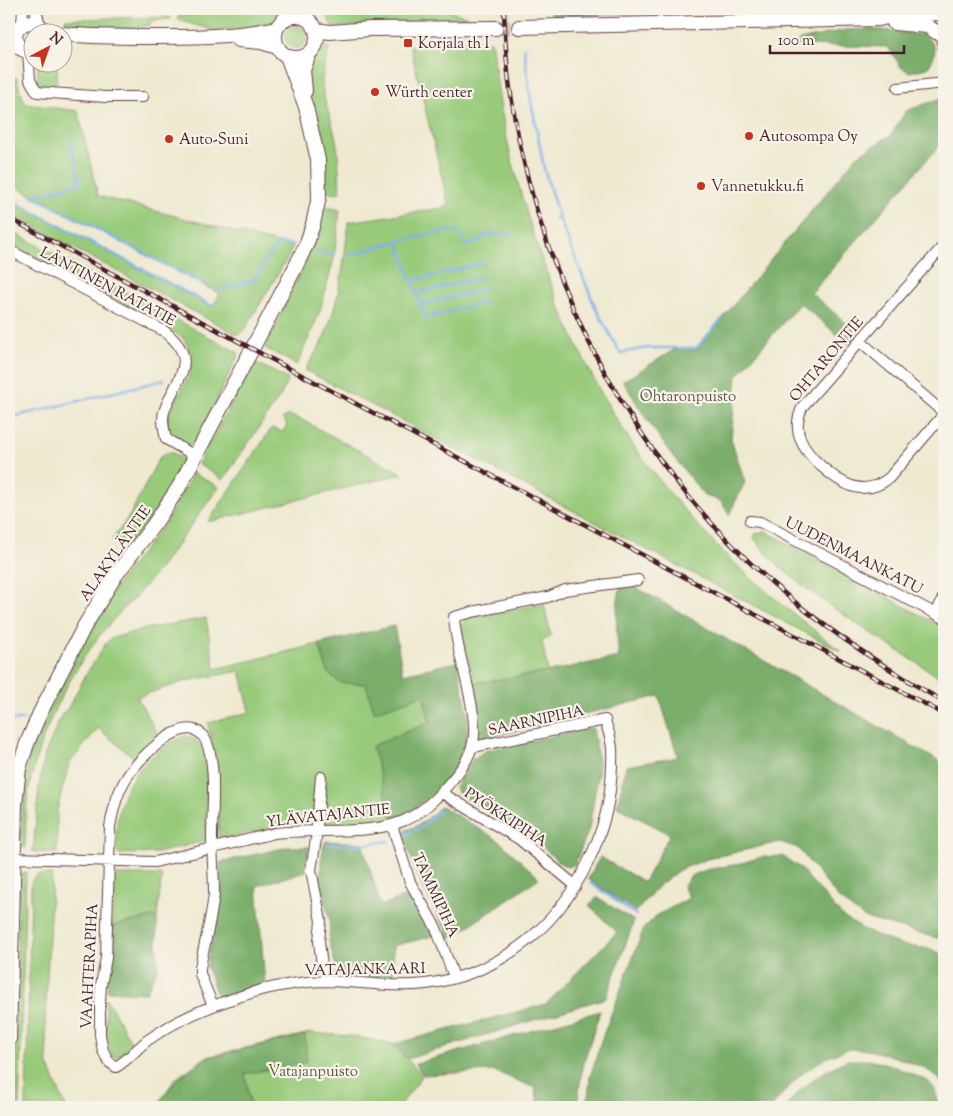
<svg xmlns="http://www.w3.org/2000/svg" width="953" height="1116" font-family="'Sorts Mill Goudy',serif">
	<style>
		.green { fill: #98ca7a; stroke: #717452 }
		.forest { fill: #7aae6a; stroke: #62664a }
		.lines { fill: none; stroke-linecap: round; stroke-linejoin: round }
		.stream { stroke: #7fb1eb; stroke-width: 2.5 }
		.secondary-tunnel { stroke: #cec1af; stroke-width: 14; stroke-dasharray: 14 7; stroke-linecap: butt }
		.street-casing { stroke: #633d44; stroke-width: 12 }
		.secondary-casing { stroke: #633d44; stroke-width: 16 }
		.street { stroke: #fff; stroke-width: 10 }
		.secondary { stroke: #fff; stroke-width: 14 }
		.rail-casing { stroke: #4a1f2b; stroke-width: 4.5 }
		.rail { stroke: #f7f3e8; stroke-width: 2.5; stroke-dasharray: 8; stroke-linecap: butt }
		.poi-dot { fill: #c8321e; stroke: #f7f3e8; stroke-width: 2 }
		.labels { text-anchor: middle; stroke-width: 4.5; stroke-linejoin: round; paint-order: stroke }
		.poi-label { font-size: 15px; fill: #4a1f2b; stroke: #f7f3e8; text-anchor: start }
		.street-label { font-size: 15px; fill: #4a1f2b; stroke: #f7f3e8 }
		.park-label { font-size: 15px; fill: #615243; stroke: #f7f3e8 }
	</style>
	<rect width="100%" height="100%" fill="#f7f3e8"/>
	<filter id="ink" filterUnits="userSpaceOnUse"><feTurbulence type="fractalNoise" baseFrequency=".02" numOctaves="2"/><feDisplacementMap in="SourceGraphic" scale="10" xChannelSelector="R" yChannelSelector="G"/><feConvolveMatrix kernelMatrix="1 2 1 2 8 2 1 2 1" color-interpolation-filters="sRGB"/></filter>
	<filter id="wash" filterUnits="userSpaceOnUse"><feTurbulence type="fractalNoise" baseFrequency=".0096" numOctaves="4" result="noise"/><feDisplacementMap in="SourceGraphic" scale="20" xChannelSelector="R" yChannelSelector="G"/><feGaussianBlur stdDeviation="1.12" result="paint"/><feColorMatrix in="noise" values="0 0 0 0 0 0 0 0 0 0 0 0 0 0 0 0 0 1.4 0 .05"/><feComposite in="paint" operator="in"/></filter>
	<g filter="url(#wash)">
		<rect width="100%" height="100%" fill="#efe9d0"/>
		<!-- green -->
		<path class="green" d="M279,9L275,18L270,24L217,31L178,20L179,15Z
			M347,9H443L468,17L333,28C330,22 325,15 330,10Z
			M750,9H927L904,10L751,11Z
			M170,17L171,19L151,21L150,25C122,32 94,29 65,27V19Z
			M285 37a11 11 0 1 1 22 0a11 11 0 1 1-22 0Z
			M491,41C497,82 502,125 513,164C536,254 570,344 619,423C642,461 672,497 702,530C744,576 793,614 842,652L305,370C311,360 318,350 323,340C339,303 345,262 348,222L449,207L410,46Z
			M329,46C328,59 323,68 322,80C322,102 334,123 337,145C339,160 339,176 340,192C333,194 330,193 325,188L308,86L309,62L313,55Z
			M38,63H58L56,89L41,88L37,84Z
			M11,77L17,78L20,91L26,104L78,111L98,196L278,243L293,245L288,257L245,329L238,335L9,214V199L212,307L220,294L9,183V78Z
			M323,206L340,210L334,258L320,311L297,365L265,348L308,256Z
			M9,230L239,353L196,444C190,447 186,446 181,443C148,423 185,394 190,371C192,360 189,345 182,337L9,243Z
			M254,362L288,379L281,395L223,480L198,464Z
			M288,415L300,419L403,474L208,522L272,428L283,432L287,424L282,419Z
			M171,452L181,458L184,462L182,468L152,516L127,547L112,540L130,515L159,458L165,453Z
			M193,473L219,487C198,515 178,545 156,573C139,595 117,613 100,635C64,682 36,741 27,800C25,816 26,833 25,849L19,842L24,781L31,749L44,719L103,607L119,582L167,520Z
			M765,531L944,628V680C906,656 868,632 831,606C803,586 774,566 754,538L756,533Z
			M544,604L551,637L542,641L548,672L474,683L460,626L468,618Z
			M206,618L215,669L319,644L328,673L366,684L423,695L430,722L392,820L367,824H325L323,820L325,780L313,819L306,823L274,827L223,839L219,838L217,767L208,723L250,712L240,671L186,681L137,697L159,736L134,758L98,728L69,764L57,810V853L33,852L39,787L45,754L62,714L68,708L87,673L106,643L110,639L140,630Z
			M185,736C192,737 200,742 203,750C209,769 206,815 207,837L205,841L157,853L118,854L115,850C116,836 116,821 120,808C127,776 155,747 185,736Z
			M26,872L19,1107H13L19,876Z
			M40,874L52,875L45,1020L48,1065L66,1107H26L31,883L34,877Z
			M114,875H162L157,916L112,926Z
			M106,998L133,1045L117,1057L111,1055C104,1036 106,1018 106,998Z
			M310,1033L350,1036L394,1044L422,1076L399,1107H156L175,1079L206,1057Z"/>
		<!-- forest -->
		<path class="forest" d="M548,9H750L751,11L553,16Z
			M873,29L924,35C938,47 937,53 928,68L909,72L901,67L888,47L797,45L799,40L845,30Z
			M944,97V140L811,293L858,333L848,344L800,303L737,376L731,439L745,482L729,515L721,501L705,496L672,455L647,420L623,381L677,348L697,349L857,156L891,135L906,111Z
			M632,585L944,764V940L865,918L840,900L798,848L780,842L707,859L679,870L657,887L636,912L588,879L600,857L644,882L670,834L617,807L626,766L678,757L659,696L483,739L478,735L474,683L548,672L619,657C616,633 615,611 620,588Z
			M394,626L403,674L457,662C461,684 469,708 468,730C466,768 425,808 392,820L372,746L430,722L423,695L374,712L366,684L340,683L328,673L319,644Z
			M593,728L599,768L589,829L575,864L568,867L560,863L535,840L464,797L458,793L455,787L474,758L487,750Z
			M441,806L498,840L539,878L450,939L422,885L401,832C418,827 429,819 441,806Z
			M326,841L362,843L381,906L411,894L433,936L393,946L394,982L341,977L338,975L329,941L330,921L321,888V861L324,845Z
			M288,847H309L306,871L257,886L265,984L222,997L217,995L207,968V962L220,897V864L221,862Z
			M782,856L800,868L843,917L866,931L901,945L931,949L944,955V1089C940,1074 924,1068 910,1062C892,1056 869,1048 850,1049C845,1049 840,1052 836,1054C807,1065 790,1084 772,1107H587L590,1077L601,1041L644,928L656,916L689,898L683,886L691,876L706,870L738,864L762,857Z
			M597,897L634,921L606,998L407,1059L394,1044L546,1004L617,932L589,906Z
			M157,916V969L146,993L107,991L112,926Z
			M600,1011L582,1068L577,1107H539L535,1088L494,1071L423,1075L415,1064Z
			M305,1035L307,1062L245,1074L251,1107H157L166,1093L177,1080L207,1058Z
			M847,1060H868L888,1064L928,1081L934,1088L940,1107H786C804,1083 820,1073 847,1060Z"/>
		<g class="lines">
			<!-- stream -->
			<path class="stream" d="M524,48L531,101L544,168L559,218H555
				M70,140L80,183L33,196L205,285
				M9,199L211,305
				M559,218L596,309L620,353L647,348H696L722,319
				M398,242L425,318L486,302
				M315,251L334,255
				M347,256L398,241L452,230L463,237L464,244C475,245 480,241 487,234L494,235L511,233
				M412,281L483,263
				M218,290L253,281L278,243L293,245
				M417,293L484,277
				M421,305L485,289
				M9,418L164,380
				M9,722L23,719
				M403,836L421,827L440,810
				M329,844L360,845L389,841
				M591,883L636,915"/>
		</g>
	</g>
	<g filter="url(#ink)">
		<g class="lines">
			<!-- secondary-tunnel -->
			<path class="secondary-tunnel" d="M496,28L519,27"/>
			<defs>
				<path id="street" d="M35,9L41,27
					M22,24L23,9
					M942,40L944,51
					M28,51L30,80L37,92L106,97H143
					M898,88L944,83
					M944,245L803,406C790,431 803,450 821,466C842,485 864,498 889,478L944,414
					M9,250L164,331C201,359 177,377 165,409C161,418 164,429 166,439L195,456
					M860,341L944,413
					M750,521L760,522L944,618
					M936,614L944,596
					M321,777L316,839L311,870L321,921L319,941L322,966L328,981
					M442,793L519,839L576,886
					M392,825L410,882L436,928L454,977
					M14,858L155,862L275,833C315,828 367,836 403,821C423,813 439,796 452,780C466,764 476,747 474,725C472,688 456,654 454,617L472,612L548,597L565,590L638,580
					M213,1006L200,974V968C204,944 212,917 214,893C214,874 212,855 212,836C212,810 217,764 206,741C189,706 138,759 127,777C117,792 113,809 110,827L106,958L101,985L100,1002V1035L103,1051L109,1062L116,1067C128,1060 137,1048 148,1040C181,1016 222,1001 261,990C282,985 307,981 329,981C361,982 394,988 426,984C506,973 564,921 594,849C606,820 611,796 612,765C612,757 613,749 611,742C610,735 607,728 605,720L473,747"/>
				<path id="secondary" d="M275 37a21 21 0 1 1 42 0a21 21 0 1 1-42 0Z
					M894,23L927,26L936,32
					M519,27L879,19L891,16L940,13
					M316,30L330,32L370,29L496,28
					M62,34C92,37 121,37 151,37C194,37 236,37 277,28
					M239,40L261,42L278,47
					M32,51C10,52 9,23 32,22L41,27L44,32
					M305,91L303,70L309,54
					M9,1039L15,804L19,768L28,741L40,713L84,627L115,576L155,523L179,487L295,268L307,243L313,224L319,197L318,160L306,107L287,56"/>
			</defs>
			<!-- street casing -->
			<use href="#street" class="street-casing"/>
			<!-- secondary casing -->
			<use href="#secondary" class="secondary-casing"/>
			<!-- street -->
			<use href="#street" class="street"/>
			<!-- secondary -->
			<use href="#secondary" class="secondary"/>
			<defs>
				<path id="rail" d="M504,9C505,37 506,67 511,95C540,288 639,474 790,598C838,638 891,671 944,702
					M9,218L273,360L944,714"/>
			</defs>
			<!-- rail casing -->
			<use href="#rail" class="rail-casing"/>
			<!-- rail -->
			<use href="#rail" class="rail"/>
		</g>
	</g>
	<!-- markers -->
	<g class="poi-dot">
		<rect x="403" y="38" width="10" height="10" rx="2.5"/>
		<circle cx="375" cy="92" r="5"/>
		<circle cx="749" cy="136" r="5"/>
		<circle cx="169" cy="139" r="5"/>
		<circle cx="701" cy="186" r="5"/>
	</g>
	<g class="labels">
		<!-- poi labels -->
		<g class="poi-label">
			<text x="418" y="48">Korjala th I</text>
			<text x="385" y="97">Würth center</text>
			<text x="759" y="141">Autosompa Oy</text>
			<text x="179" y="144">Auto-Suni</text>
			<text x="711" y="191">Vannetukku.fi</text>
		</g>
		<!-- street labels -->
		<g class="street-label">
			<text transform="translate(108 286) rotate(28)" y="5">LÄNTINEN RATATIE</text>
			<text transform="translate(826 359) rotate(-50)" y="5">OHTARONTIE</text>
			<text transform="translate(115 553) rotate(-55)" y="5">ALAKYLÄNTIE</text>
			<text transform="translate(854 555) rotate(27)" y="5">UUDENMAANKATU</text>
			<text transform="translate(536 720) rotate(-12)" y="5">SAARNIPIHA</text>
			<text transform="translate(328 815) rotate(-6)" y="5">YLÄVATAJANTIE</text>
			<text transform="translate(506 817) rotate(33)" y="5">PYÖKKIPIHA</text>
			<text transform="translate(436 895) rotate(65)" y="5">TAMMIPIHA</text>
			<text transform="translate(89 966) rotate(-87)" y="5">VAAHTERAPIHA</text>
			<text transform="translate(365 969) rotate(-1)" y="5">VATAJANKAARI</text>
		</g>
		<!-- park labels -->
		<g class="park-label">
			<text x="688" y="401">Ohtaronpuisto</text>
			<text x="313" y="1076">Vatajanpuisto</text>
		</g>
	</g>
	<!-- margin -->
	<rect width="953" height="1116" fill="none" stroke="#f7f3e8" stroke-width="30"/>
	<!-- north arrow -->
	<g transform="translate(48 48) rotate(41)"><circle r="24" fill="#f7f3e8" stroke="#b29e9c"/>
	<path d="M0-4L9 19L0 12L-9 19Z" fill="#c8321e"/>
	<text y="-8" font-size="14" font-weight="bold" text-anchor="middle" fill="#4a1f2b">N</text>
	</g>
	<!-- scale -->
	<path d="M770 45v8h134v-8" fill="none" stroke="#4a1f2b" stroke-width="2.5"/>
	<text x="778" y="45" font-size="15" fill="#4a1f2b" stroke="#f7f3e8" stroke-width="4" paint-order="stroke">100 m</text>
</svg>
